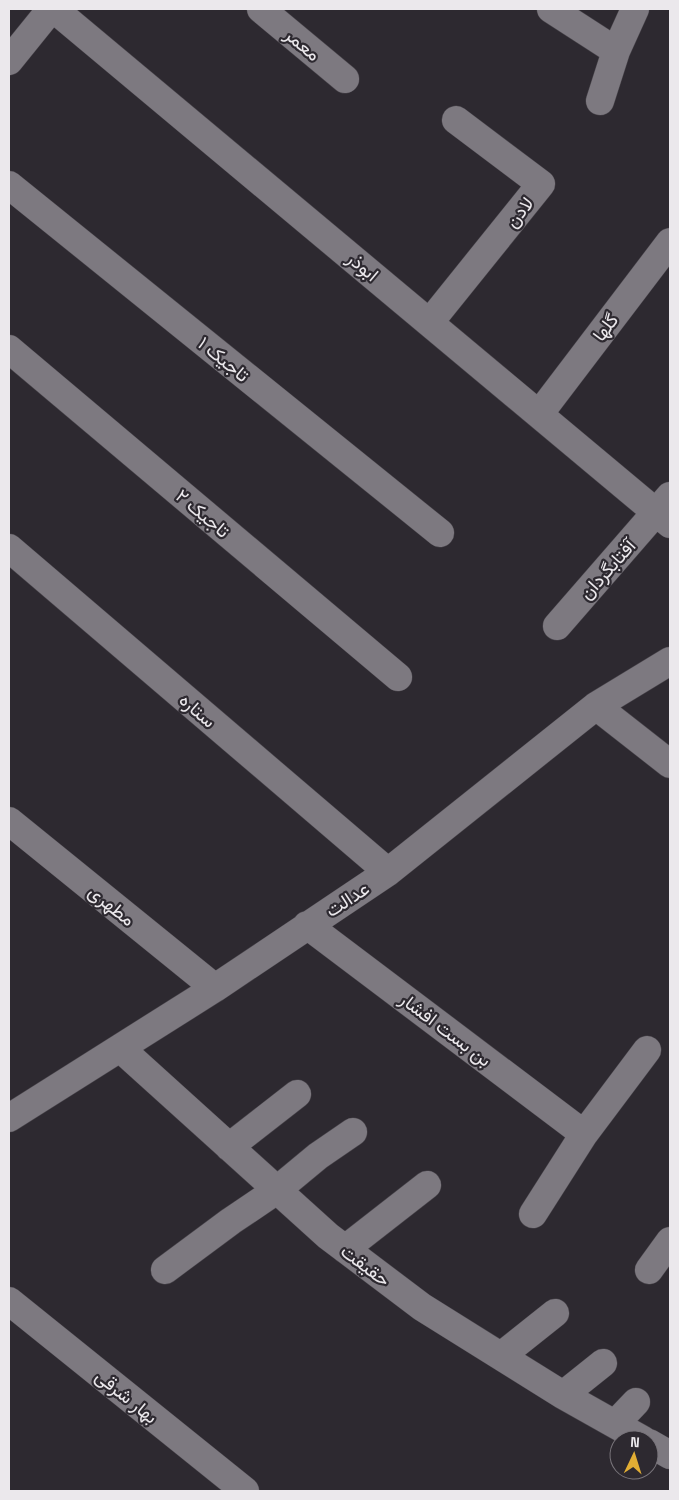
<svg xmlns="http://www.w3.org/2000/svg" width="679" height="1500" font-family="'Space Grotesk',Vazirmatn,sans-serif">
	<style>
		.lines { fill: none; stroke-linecap: round; stroke-linejoin: round }
		.minor-casing { stroke: #49454b; stroke-width: 29 }
		.minor { stroke: #7d7980; stroke-width: 28 }
		.labels { text-anchor: middle; stroke-width: 4.5; stroke-linejoin: round; paint-order: stroke }
		.street-label { font-size: 19px; fill: #ebe8ec; stroke: #2d2930 }
	</style>
	<rect width="100%" height="100%" fill="#2d2930"/>
	<g class="lines">
		<defs>
			<path id="minor" d="M54,9L670,524
				M261,9L345,79
				M551,9L616,51L635,9
				M9,61L51,9
				M600,101L616,51
				M9,185L440,533
				M430,322L541,184L456,120
				M9,349L398,677
				M540,413L670,242
				M9,548L388,872
				M557,626L670,496
				M596,706L670,764
				M9,821L215,988
				M307,925L584,1134
				M120,1048L328,1236L422,1307L563,1395L643,1440
				M9,1118L215,988L388,872L596,706L670,661
				M229,1147L297,1094
				M533,1214L584,1134L647,1050
				M345,1249L427,1185
				M165,1270L231,1221L277,1190L318,1156L353,1132
				M649,1270L670,1241
				M9,1301L245,1491
				M501,1356L555,1313
				M563,1395L603,1363
				M615,1424L636,1402
				M649,1443L670,1455"/>
		</defs>
		<!-- minor casing -->
		<use href="#minor" class="minor-casing"/>
		<!-- minor -->
		<use href="#minor" class="minor"/>
	</g>
	<g class="labels">
		<!-- street labels -->
		<g class="street-label">
			<text transform="translate(303 44) rotate(40)" y="7">معمر</text>
			<text transform="translate(519 212) rotate(-51)" y="7">لادن</text>
			<text transform="translate(363 266) rotate(40)" y="7">ابوذر</text>
			<text transform="translate(605 327) rotate(-53)" y="7">گلها</text>
			<text transform="translate(224 359) rotate(39)" y="7">تاجیک ۱</text>
			<text transform="translate(203 513) rotate(40)" y="7">تاجیک ۲</text>
			<text transform="translate(607 569) rotate(-48)" y="7">آفتابگردان</text>
			<text transform="translate(198 710) rotate(41)" y="7">ستاره</text>
			<text transform="translate(347 899) rotate(-33)" y="7">عدالت</text>
			<text transform="translate(112 905) rotate(39)" y="7">مطهری</text>
			<text transform="translate(446 1029) rotate(37)" y="7">بن بست افشار</text>
			<text transform="translate(366 1265) rotate(37)" y="7">حقیقت</text>
			<text transform="translate(127 1396) rotate(39)" y="7">بهار شرقی</text>
		</g>
	</g>
	<!-- border -->
	<rect width="679" height="1500" fill="none" stroke="#ebe8ec" stroke-width="20"/>
	<!-- north arrow -->
	<g transform="translate(634 1455) rotate(4)"><circle r="24" fill="#2d2930" stroke="#79757b"/>
	<path d="M0-4L9 19L0 12L-9 19Z" fill="#e2ae34"/>
	<text y="-8" font-size="14" font-weight="bold" text-anchor="middle" fill="#ebe8ec">N</text>
	</g>
</svg>
